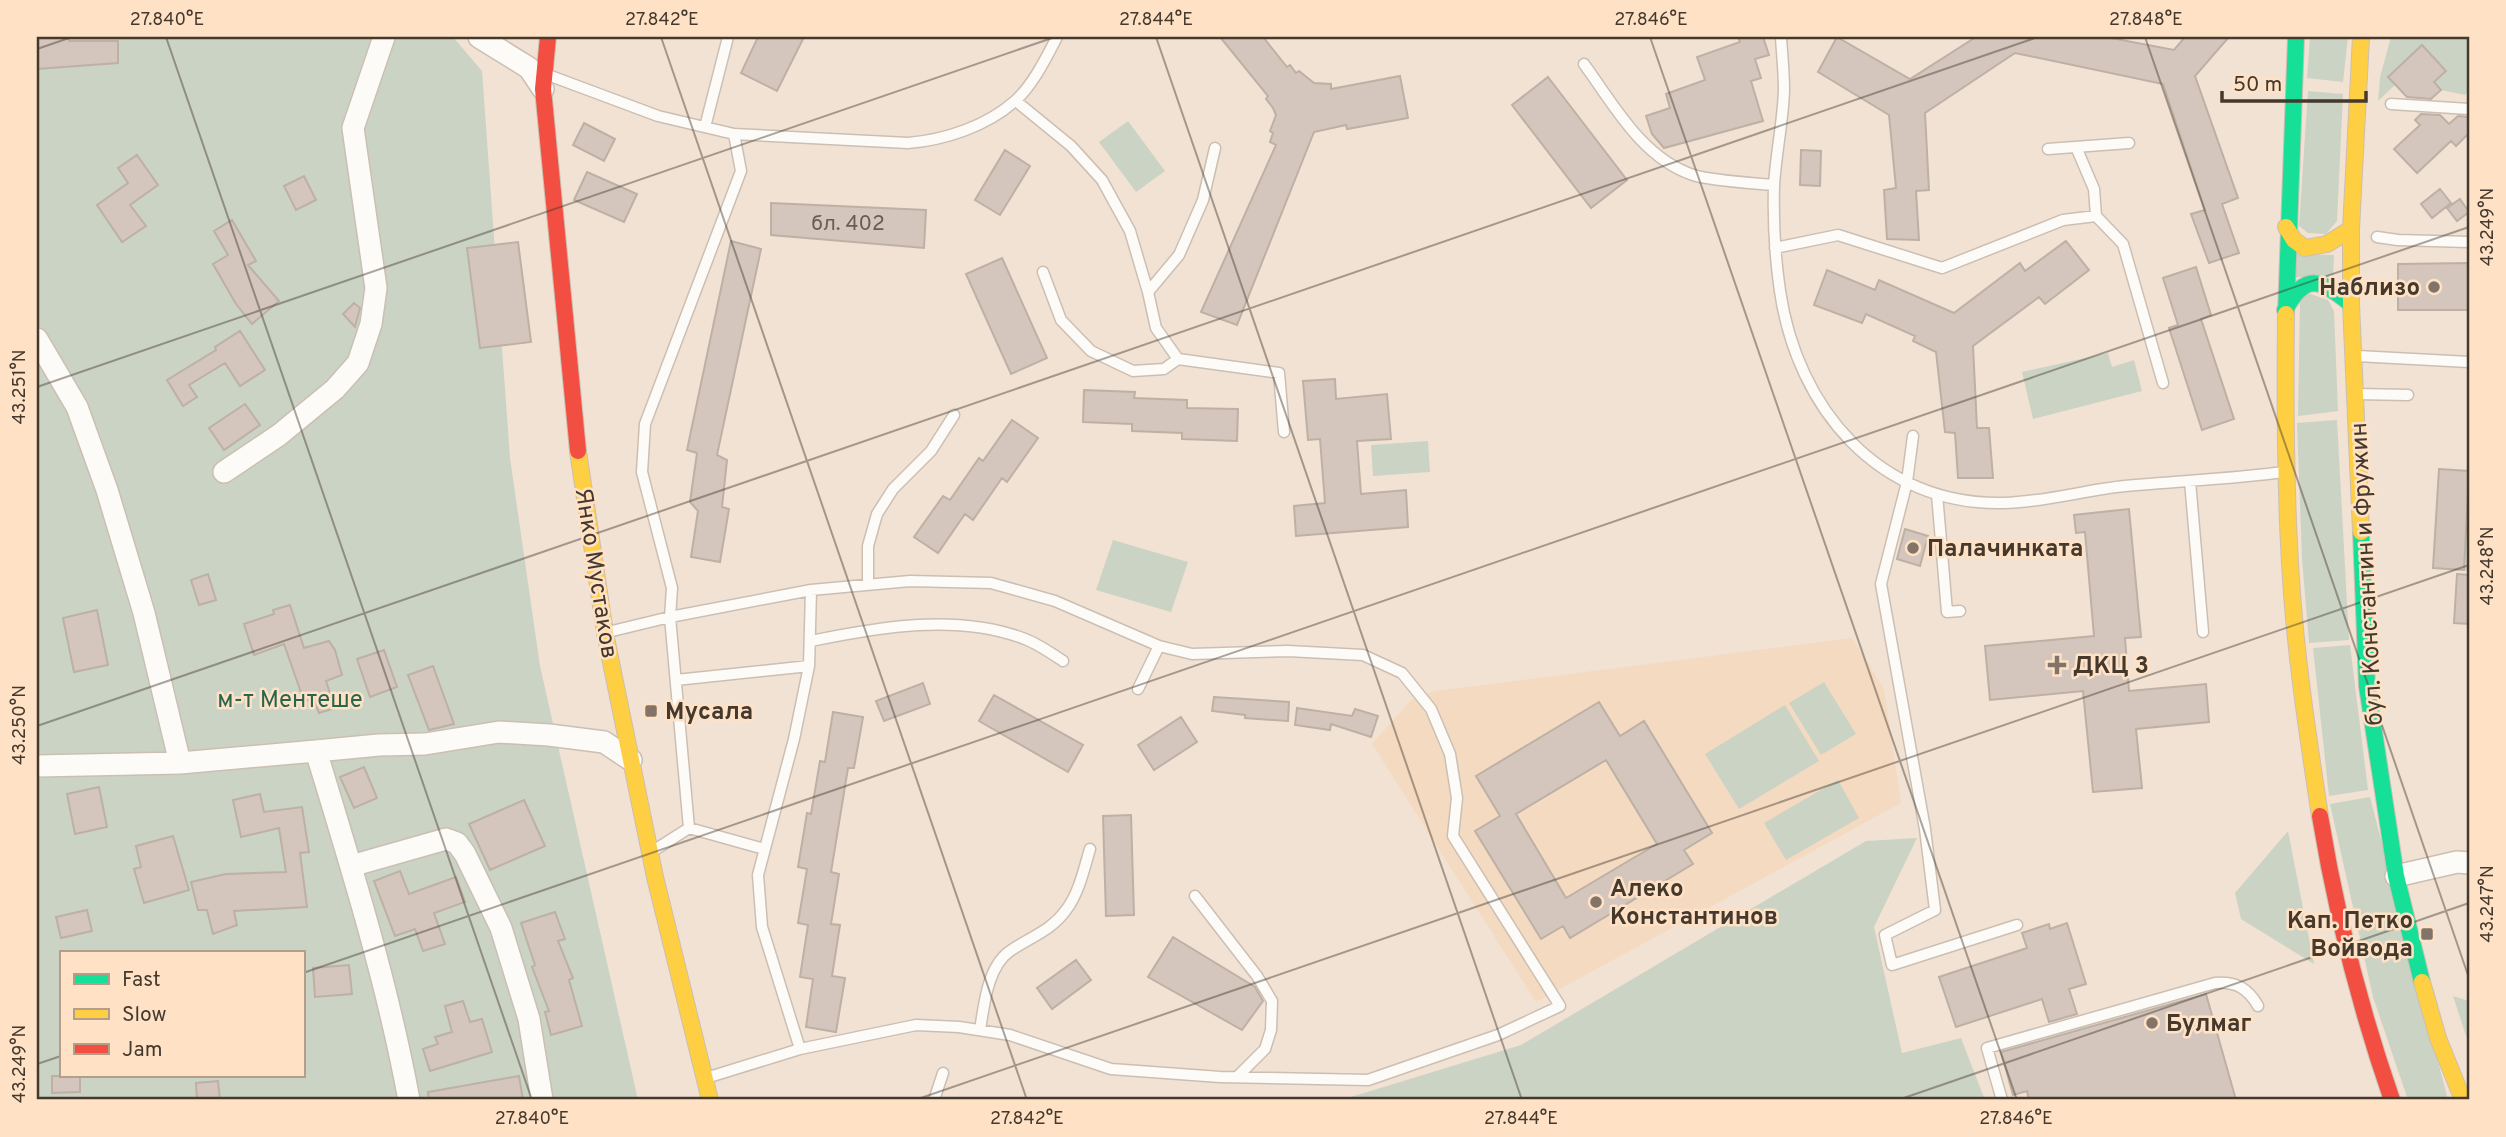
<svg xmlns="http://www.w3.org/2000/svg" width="2506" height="1137" font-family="Overpass,sans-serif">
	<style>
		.built { fill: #f4dac1 }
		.green { fill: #cbd3c5; fill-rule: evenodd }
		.building { fill: #d4c6bc; stroke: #bdb0a5; stroke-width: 2; fill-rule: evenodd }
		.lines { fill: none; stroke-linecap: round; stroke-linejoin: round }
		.lane-casing { stroke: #cbbfb3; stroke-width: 13 }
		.street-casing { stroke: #cbbfb3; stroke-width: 24 }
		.fast-casing { stroke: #cbbfb3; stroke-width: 18 }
		.slow-casing { stroke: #cbbfb3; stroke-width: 18 }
		.jam-casing { stroke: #cbbfb3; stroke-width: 18 }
		.lane { stroke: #fdfbf8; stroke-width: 10 }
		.street { stroke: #fdfbf8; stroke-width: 21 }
		.fast { stroke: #16e098; stroke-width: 16 }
		.slow { stroke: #ffcf43; stroke-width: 16 }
		.jam { stroke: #f24e42; stroke-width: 16 }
		.ticks { fill: none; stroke: #45392e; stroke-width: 2; stroke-opacity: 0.45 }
		.poi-dot { fill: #827468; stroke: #ffe2c6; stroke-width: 2.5 }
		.labels { text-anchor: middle; stroke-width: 5; stroke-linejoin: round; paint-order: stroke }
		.number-label { font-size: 21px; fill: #695c52 }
		.poi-label { font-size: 24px; font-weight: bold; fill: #45392e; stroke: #ffe2c6; text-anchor: start }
		.street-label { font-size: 24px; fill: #45392e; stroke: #ffe2c6 }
		.park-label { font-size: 24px; fill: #29654d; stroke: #ffe2c6 }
		.neatline { fill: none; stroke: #45392e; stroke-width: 2.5 }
		.ticks-label { font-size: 18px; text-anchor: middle; fill: #45392e }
	</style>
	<rect width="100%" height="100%" fill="#f2e2d3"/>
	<!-- built -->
	<path class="built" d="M1852,638L1884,689L1901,803L1536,1002L1372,744L1411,700L1435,691Z"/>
	<!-- green -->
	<path class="green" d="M37,37H453L482,71L510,458L540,666L638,1100H37ZM61,953H303V1076H61Z
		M2310,37H2348L2343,82L2307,78Z
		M2391,37H2469V91L2465,95L2441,90L2434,82L2445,70L2422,45L2388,76L2395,85L2378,101L2380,77Z
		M2308,91L2343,94L2337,221L2326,234L2308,233L2299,226Z
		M1128,121L1165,171L1136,192L1099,142Z
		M2293,254L2334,255L2333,277H2293Z
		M2308,293L2328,300L2334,311L2338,411L2298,416L2300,301Z
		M2108,353L2112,367L2134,360L2142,391L2033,419L2022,372Z
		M2337,420L2349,640L2309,643L2302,558L2297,423Z
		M1428,441L1430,472L1373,476L1371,445Z
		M2469,490V571L2464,570Z
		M1113,540L1188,562L1171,612L1096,590Z
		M2350,645L2368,790L2329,796L2313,648Z
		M1824,682L1856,734L1821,755L1789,703Z
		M1785,705L1819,761L1739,809L1705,754Z
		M1838,780L1859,818L1786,860L1764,823Z
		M2370,797L2448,1100H2408L2373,997L2330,804Z
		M2288,831L2314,964L2241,919L2235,893Z
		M1917,838L1874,927L1902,1053L1961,1038L1985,1100H1341L1521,1045L1866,841Z
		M2453,996L2469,1001V1045Z"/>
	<!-- building -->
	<path class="building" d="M37,37H68L69,41H118V63L37,69Z
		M758,37H804L777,91L741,73Z
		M1220,37H1263L1287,67L1290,65L1296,73L1299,71L1314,83L1331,84V89L1400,76L1408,118L1347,129L1346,125L1314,132L1237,325L1201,312L1276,145L1270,142L1273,133L1270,131L1276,115L1273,108L1266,99L1268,96Z
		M1738,37H1763L1769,55L1755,59L1761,78L1751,81L1763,121L1664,148L1652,134L1646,116L1670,108L1666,94L1705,80L1697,57L1740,42Z
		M1837,37L1910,79L1976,37H2106L2174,50L2185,37H2229L2195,76L2238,198L2222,204L2239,253L2209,263L2191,214L2205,210L2163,84L2015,53L1925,113L1929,190L1916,191L1919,240L1887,239L1884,190L1896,188L1889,115L1818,72Z
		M2422,45L2446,71L2434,82L2441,90L2431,99L2407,97L2388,77Z
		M1548,77L1627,180L1591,208L1512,105Z
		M2421,114L2440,115L2449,124L2458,116L2469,117V133L2456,146L2451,141L2417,173L2394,149L2420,125L2415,120Z
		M584,123L615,139L604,161L573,145Z
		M1005,150L1030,166L1000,215L975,200Z
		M1801,150L1821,151L1820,186L1800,185Z
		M137,155L158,185L130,205L146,226L122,242L97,205L128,183L118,168Z
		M587,172L637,194L624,222L574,200Z
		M304,176L316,200L296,210L284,186Z
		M2440,189L2451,203L2432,218L2421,204Z
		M2460,199L2469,212L2457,221L2447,208Z
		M771,203L926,210L924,248L771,235Z
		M232,220L256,261L248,265L279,301L252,324L236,304L213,264L228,255L214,231Z
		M731,241L761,249L717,455L727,460L722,507L729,509L720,562L691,557L698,511L690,502L697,453L687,450Z
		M2066,241L2089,270L2045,304L2039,297L1973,346L1977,428H1989L1993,478H1958L1955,433L1945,432L1936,352L1913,341L1915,336L1866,314L1862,323L1814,305L1827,270L1875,290L1879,280L1954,313L2020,263L2025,271Z
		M518,242L531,342L480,348L467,248Z
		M1002,258L1047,358L1011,374L966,274Z
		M2469,263V310H2398V264Z
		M2196,267L2211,315L2201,319L2234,419L2202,430L2169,328L2178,325L2163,278Z
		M354,303L360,308L355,327L343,314Z
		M240,331L265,370L240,386L225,363L189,385L197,397L183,406L167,380L216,350L215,347Z
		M1335,379L1336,399L1387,394L1391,439L1357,441L1361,494L1406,490L1408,527L1296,536L1294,506L1325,503L1320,439L1308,440L1303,381Z
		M1084,390L1135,392L1134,398L1187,400V408L1238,409L1237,441L1182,439V433L1132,431V424L1083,422Z
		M245,404L260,425L224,450L209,428Z
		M1012,420L1038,438L1007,482L1002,478L973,520L965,514L938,553L914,537L943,496L950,500L979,458L983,461Z
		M2439,469L2469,471L2464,570L2433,568Z
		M2129,509L2141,637L2125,638L2129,691L2206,684L2209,722L2136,729L2142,788L2093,792L2083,691L1990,700L1985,646L2094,636L2085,532L2076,533L2074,515Z
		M1905,529L1928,536L1920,566L1897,559Z
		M208,574L216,600L199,605L191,580Z
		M2457,574L2469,575V624L2454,623Z
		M290,605L304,648L329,641L335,650L342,675L326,681L335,708L319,713L313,698L304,701L284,644L254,655L244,624L274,614L273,610Z
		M97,610L108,665L74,672L63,618Z
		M384,650L397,687L370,697L357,659Z
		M433,666L454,724L429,730L408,675Z
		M923,683L930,704L884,721L876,701Z
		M994,695L1083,745L1068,772L979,721Z
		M1214,697L1289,702L1288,721L1245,718V715L1212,711Z
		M1599,702L1620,736L1644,721L1712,833L1684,850L1693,864L1570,938L1563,926L1541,939L1475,831L1500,816L1476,776ZM1606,760L1657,844L1566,898L1516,814Z
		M1297,708L1352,716L1355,709L1378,716L1371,737L1331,724L1330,730L1295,725Z
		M833,712L863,717L854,768H848L831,872L839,874L831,924L840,925L832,976L845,978L836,1032L806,1027L813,979L800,977L808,925L798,923L807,869L798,867L807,813L811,814L820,761L825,762Z
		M1181,717L1197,742L1154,770L1138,745Z
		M364,767L377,798L354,808L340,777Z
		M99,787L107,827L75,834L67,794Z
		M260,794L264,812L302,807L309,852L300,853L307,907L234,911L237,925L213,934L207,910H198L191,882L226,874L286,872L279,828L241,837L233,800Z
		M524,800L545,846L490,870L469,824Z
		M1131,815L1134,915L1106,916L1103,816Z
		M173,836L189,890L144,903L134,869L141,867L136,846Z
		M400,871L409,894L456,877L465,902L434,913L445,944L423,951L415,929L395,936L374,881Z
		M87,910L92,931L61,938L56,917Z
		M555,912L565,939L558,941L573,978L569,980L582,1026L551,1035L545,1012L549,1011L532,967L535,965L521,923Z
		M2067,923L2086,984L2069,989L2077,1014L2049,1022L2042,999L1956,1027L1939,977L2027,948L2022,933L2049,924L2050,929Z
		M1173,937L1255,987L1263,1001L1242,1030L1148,977Z
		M1076,960L1091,980L1052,1009L1037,988Z
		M349,965L352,994L315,997L313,968Z
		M2206,994L2236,1100H2029L2027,1091L2013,1095L2001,1052Z
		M463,1001L470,1022L482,1019L492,1052L430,1071L423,1049L438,1044L435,1037L452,1032L445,1006Z
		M52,1076H80V1092L52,1093Z
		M519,1076L523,1100H429L428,1092Z
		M218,1081L220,1100H197L196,1083Z"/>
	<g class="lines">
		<defs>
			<path id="lane" d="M1781,37C1782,54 1784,72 1784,90C1783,122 1776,153 1774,185C1773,220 1775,257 1780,291C1797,408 1879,506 2004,503C2045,502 2085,490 2125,486C2178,481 2231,479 2284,472
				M1584,64C1614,105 1642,158 1693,175C1712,181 1753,183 1774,185
				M548,75L658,116L734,134L908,143C945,140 987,126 1015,101C1033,85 1046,58 1057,37
				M1016,101L1071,146L1102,180L1130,231L1148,292L1156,328L1178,359L1279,373L1284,432
				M2391,104L2469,109
				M705,127L728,37
				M2076,147L2094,189L2096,216
				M2048,149L2129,143
				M2377,237L2398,240L2469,242
				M1775,248L1838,235L1942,268L2063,220L2096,216L2123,244L2163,383
				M1043,272L1061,320L1091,351L1133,371L1164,369L1178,359
				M1148,292L1179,255L1203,200L1215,148
				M2357,356L2469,362
				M2356,394L2408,395
				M1913,436L1907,482L1881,584L1925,829L1935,910L1885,935L1892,965L2017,925
				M2190,481L2203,632
				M1937,494L1947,612L1960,611
				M868,585V546L877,514L893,489L931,451L954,415
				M608,632L670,617L811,590L910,581L991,583L1055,601L1159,646L1192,654L1288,651L1363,655L1402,673L1431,709L1450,754L1457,798L1453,836L1560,1006L1498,1035L1368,1080L1220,1077L1111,1069L1010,1035L959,1027L916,1025L800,1049L706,1078
				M811,641C879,627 958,613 1025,639C1038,644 1051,653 1063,661
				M676,680L809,666
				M1138,689L1159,646
				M689,828L764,849
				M653,851L689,828L670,617L672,588L642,472L645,424L741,171L734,134
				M1195,896L1257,976L1272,1001L1271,1030L1265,1049L1237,1077
				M980,1030C984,1006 987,967 1010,951C1030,937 1051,931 1066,910C1079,893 1084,869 1090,849
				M800,1049L762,927L758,875L794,739L809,666L811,590
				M934,1100L943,1073
				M2002,1100L1987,1048L2215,983C2235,981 2248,988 2258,1006"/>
			<path id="street" d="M479,37L529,68L543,89
				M37,339L77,407L107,490L144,613L180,763
				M224,472L279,435L335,389L358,363L371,324L376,288L353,128L384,37
				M316,751L379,745L425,744L499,732L549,735L604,742L631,760
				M37,766L180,763L316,751C351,866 387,981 409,1100
				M351,866L446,839L457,843L465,854L501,928L529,1019L542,1100
				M2396,876L2457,862L2469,863"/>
			<path id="fast" d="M2285,310C2306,271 2321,280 2351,304
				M2286,314L2296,37
				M2361,532L2367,686L2396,876L2422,982"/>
			<path id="slow" d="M2286,227L2294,240L2305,248L2327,244L2351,229
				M2286,314C2285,402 2285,491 2291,579C2296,659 2308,737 2320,816
				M578,451L605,633L655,877L710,1100
				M2361,532L2351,304V229L2361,37
				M2422,982L2438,1038L2463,1100"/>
			<path id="jam" d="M548,37L543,89L578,451
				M2320,816C2336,913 2360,1008 2392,1100"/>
		</defs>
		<!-- lane casing -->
		<use href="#lane" class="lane-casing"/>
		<!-- street casing -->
		<use href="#street" class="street-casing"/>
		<!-- fast casing -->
		<use href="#fast" class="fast-casing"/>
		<!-- slow casing -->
		<use href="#slow" class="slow-casing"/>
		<!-- jam casing -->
		<use href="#jam" class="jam-casing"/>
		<!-- lane -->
		<use href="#lane" class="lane"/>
		<!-- street -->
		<use href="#street" class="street"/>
		<!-- fast -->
		<use href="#fast" class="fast"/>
		<!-- slow -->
		<use href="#slow" class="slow"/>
		<!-- jam -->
		<use href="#jam" class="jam"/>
	</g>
	<!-- ticks -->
	<path class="ticks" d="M166,37L532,1100M661,37L1027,1100M1156,37L1522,1100M1650,37L2017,1100M2145,37L2469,978M37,49L72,37M37,387L1055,37M37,726L2038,37M303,973L2469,227M37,1064L61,1056M37,1097L38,1100M915,1100L2469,565M1898,1100L2469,903"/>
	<!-- markers -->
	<g class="poi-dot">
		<circle cx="2434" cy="287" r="7"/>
		<circle cx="1913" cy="548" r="7"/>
		<path d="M2053.5 654.5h7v7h7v7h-7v7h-7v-7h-7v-7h7z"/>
		<rect x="644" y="704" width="14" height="14" rx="3.5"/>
		<circle cx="1596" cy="902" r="7"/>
		<rect x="2420" y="927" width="14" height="14" rx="3.5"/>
		<circle cx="2152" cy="1023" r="7"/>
	</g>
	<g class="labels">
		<!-- number labels -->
		<g class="number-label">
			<text x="848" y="230">бл. 402</text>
		</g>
		<!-- poi labels -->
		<g class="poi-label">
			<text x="2420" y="295" text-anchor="end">Наблизо</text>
			<text x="1927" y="556">Палачинката</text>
			<text x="2073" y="673">ДКЦ 3</text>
			<text x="665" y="719">Мусала</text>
			<text x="1610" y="896">Алеко<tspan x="1610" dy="28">Константинов</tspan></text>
			<text x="2413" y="928" text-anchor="end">Кап. Петко<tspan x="2413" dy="28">Войвода</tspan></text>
			<text x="2166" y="1031">Булмаг</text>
		</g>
		<!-- street labels -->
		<g class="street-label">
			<text transform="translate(597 573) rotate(81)" y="8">Янко Мустаков</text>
			<text transform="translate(2366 574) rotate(-93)" y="8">бул. Константин и Фружин</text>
		</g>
		<!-- park labels -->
		<g class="park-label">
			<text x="290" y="707">м-т Ментeше</text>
		</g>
	</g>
	<!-- border -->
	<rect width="2506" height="1137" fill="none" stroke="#ffe2c6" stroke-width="77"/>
	<!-- legend -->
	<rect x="60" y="951" width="245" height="126" fill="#ffe2c6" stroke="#b59e89" stroke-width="2"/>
	<rect x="74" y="974" width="35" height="10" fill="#16e098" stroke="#b59e89" stroke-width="2"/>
	<text x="122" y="986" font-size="21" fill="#45392e">Fast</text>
	<rect x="74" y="1009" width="35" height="10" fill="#ffcf43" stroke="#b59e89" stroke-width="2"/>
	<text x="122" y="1021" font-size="21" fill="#45392e">Slow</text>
	<rect x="74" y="1044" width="35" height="10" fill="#f24e42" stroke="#b59e89" stroke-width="2"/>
	<text x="122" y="1056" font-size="21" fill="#45392e">Jam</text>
	<!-- scale -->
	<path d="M2222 91v10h144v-10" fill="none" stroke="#45392e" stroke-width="3.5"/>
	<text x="2233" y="91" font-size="21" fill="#45392e" stroke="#ffe2c6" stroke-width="5" paint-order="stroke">50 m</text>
	<rect x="38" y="38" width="2430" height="1060" class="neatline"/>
	<g class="ticks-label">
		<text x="167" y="25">27.840°E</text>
		<text x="662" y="25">27.842°E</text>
		<text x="1156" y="25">27.844°E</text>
		<text x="1651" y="25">27.846°E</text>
		<text x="2146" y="25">27.848°E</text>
		<text transform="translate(2487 227) rotate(-90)" y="6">43.249°N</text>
		<text transform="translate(19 387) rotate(-90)" y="6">43.251°N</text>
		<text transform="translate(2487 566) rotate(-90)" y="6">43.248°N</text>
		<text transform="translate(19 725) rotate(-90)" y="6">43.250°N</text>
		<text transform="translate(2487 904) rotate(-90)" y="6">43.247°N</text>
		<text transform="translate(19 1064) rotate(-90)" y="6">43.249°N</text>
		<text x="532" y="1124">27.840°E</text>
		<text x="1027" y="1124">27.842°E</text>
		<text x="1521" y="1124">27.844°E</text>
		<text x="2016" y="1124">27.846°E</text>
	</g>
</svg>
